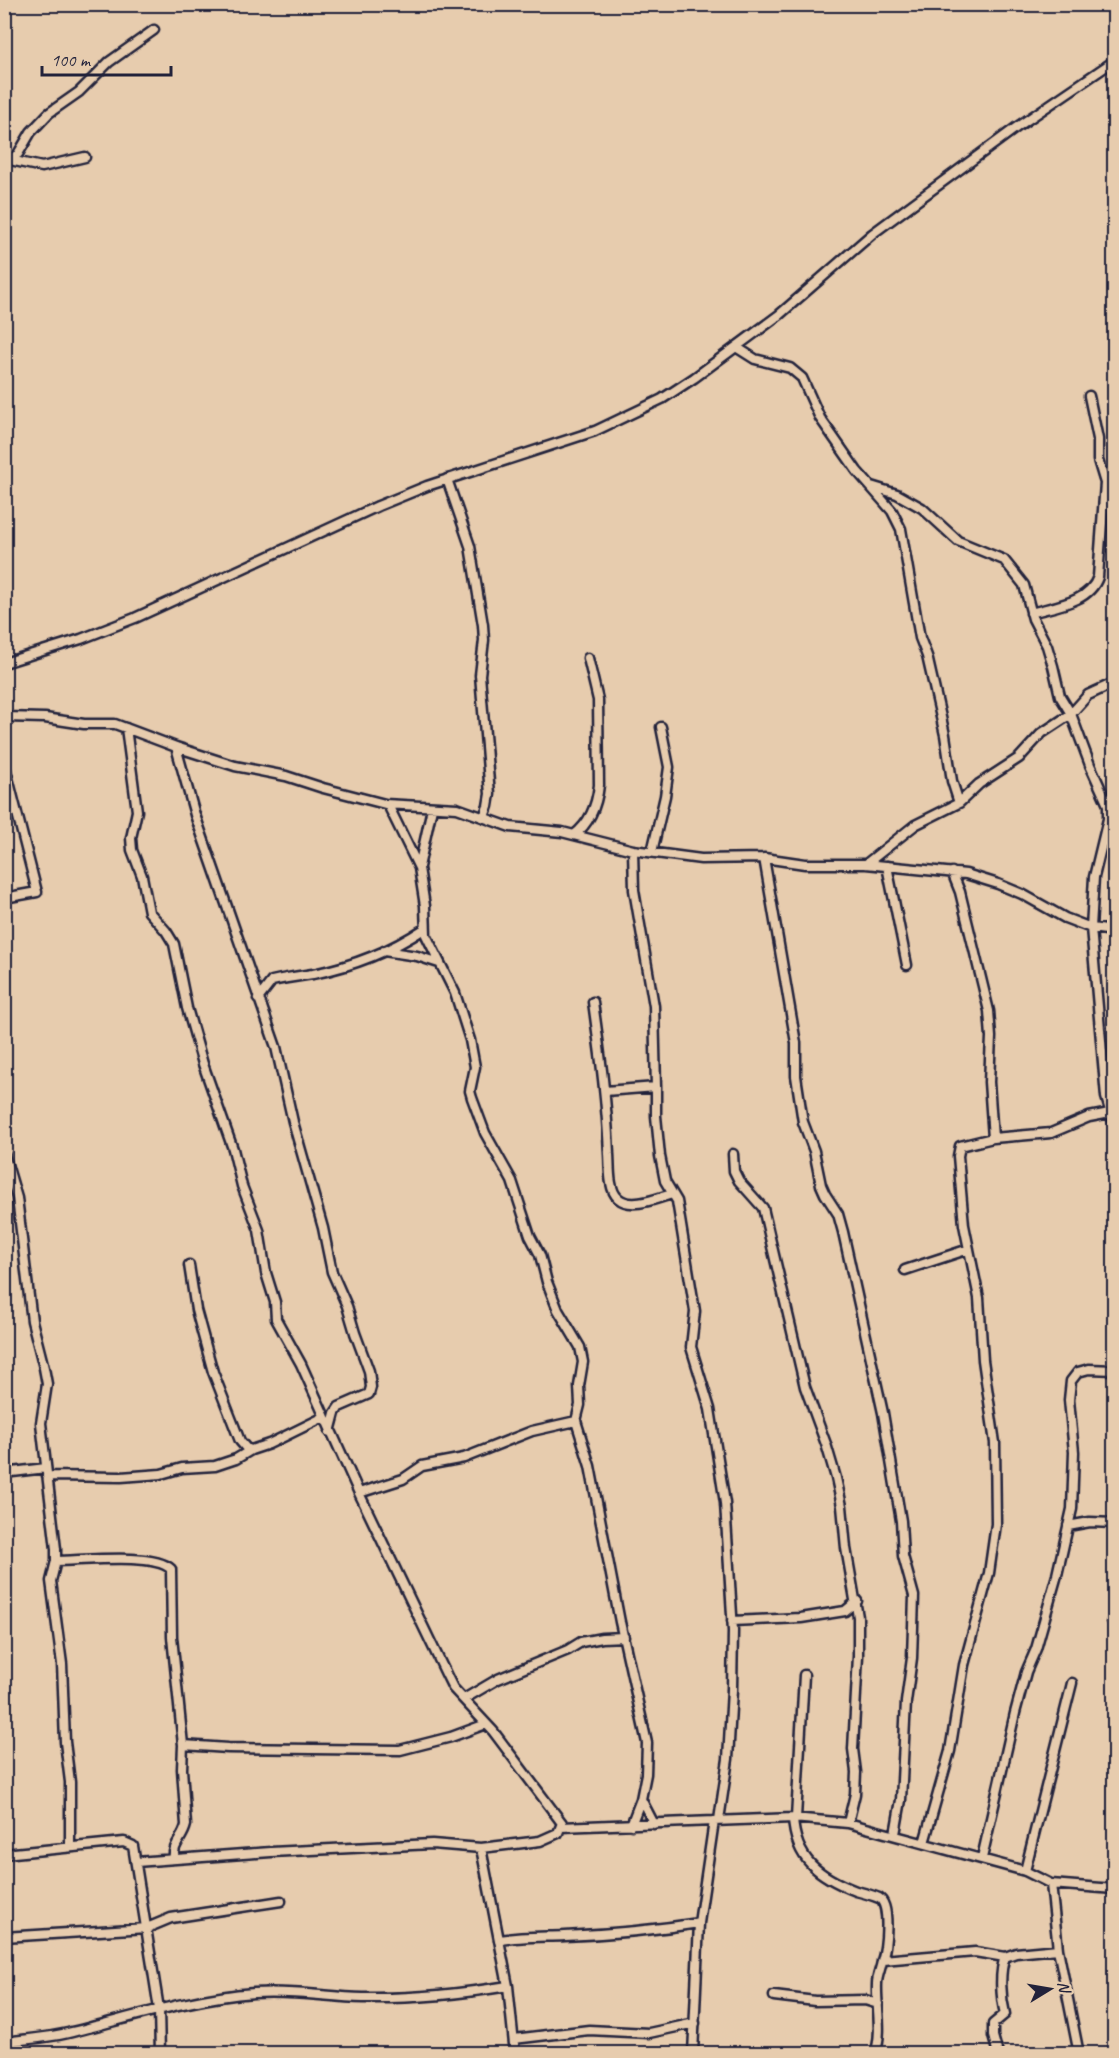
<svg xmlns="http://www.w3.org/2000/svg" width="1119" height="2058" font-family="Caveat,sans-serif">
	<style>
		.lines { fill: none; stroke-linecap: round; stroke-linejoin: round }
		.minor-casing { stroke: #22223b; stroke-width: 13 }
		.minor { stroke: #e7ccae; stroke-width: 8 }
	</style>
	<rect width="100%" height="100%" fill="#e7ccae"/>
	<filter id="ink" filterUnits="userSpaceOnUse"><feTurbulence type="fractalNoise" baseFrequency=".0167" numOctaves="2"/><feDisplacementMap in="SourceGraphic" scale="12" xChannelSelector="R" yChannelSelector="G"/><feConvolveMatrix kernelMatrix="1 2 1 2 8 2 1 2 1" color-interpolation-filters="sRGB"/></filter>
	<g filter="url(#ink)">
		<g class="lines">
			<defs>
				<path id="minor" d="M10,160L42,167L85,157
					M4,163L18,154L31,132L49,113L79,92L109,62L154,30
					M736,347L755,359L790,368L802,378L820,418L857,471L892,511L901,529L920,638L927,656L945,735L952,781L959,803
					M447,479L470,546L483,625L484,640L480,675L490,794L488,806L484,817
					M871,486L897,494L922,508L958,541L1004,560L1024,585L1033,619L1047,646L1053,666L1060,696L1071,714L1090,765L1108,805V819L1094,877L1091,928L1106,1097L1114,1124
					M1031,613C1054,606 1089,603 1098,577L1105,483L1098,460V439L1089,396
					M4,663L81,639L135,618L378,506L427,486L595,431L662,399L694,378L779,315L872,234L1017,127L1114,61
					M4,717L45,718L84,724H115L176,747L235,766L286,776L323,788L385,804L457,808L510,827L562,832L633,850L701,859L764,858L805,864H866L966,874L998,884L1022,894L1065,918L1091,928L1114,931
					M126,728L137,811L131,838L132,850L142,876L149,912L166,931L174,944L187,1008L203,1064L233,1149L242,1186L259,1230L266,1273L275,1302L276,1319L301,1364L359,1493L447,1676L453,1688L493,1731L562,1823L558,1833L540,1841L481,1848
					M176,747L195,815L276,1047L293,1122L323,1228L332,1272L347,1306L355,1333L369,1371L371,1387L369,1394L339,1407L335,1413L330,1432
					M4,762L37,892L4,898
					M388,805L419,868L425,906L426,935L455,993L470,1040L475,1067L470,1091L472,1098L485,1133L512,1181L530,1236L540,1255L547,1282L558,1310L580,1347L583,1362L579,1386L580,1405L576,1421L590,1466L620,1622L647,1743L646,1774L641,1799L631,1825
					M574,835C590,823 597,804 599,785L598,700L588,658
					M633,850L634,890L654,1006L656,1087
					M652,852L665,796L669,767L661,727
					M764,858L796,1043V1076L803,1122L814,1151L821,1185L825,1194L838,1214L843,1232L883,1413L901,1521L903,1556L914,1596L912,1658L906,1702L901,1800L895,1834
					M866,864L915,825L959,803L979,784L1019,758L1042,733L1071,714L1088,695L1114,683
					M887,866L907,965
					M419,867L432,808
					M952,872L960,892L989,1011L991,1037L989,1082L993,1138
					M384,951L417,956L439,963
					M258,999L272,981C286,978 300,976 313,974C353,966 391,951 424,929
					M593,1002C600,1053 607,1103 609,1154C610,1166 608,1189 618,1198C631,1210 658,1198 672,1194
					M605,1091L656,1087V1116L660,1156L665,1181L677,1201L695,1311L691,1347L710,1409L725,1503L733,1631L732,1690L728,1759L719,1820
					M4,1154L17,1198L32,1321L44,1368L47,1384L41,1423L56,1549V1561L51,1581L62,1664L65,1742L70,1782V1847
					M733,1154L734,1171L739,1181L763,1208L805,1387L826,1444L836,1478L842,1506L846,1548L858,1617V1656L853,1749L856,1772L855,1794L848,1823
					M189,1265L196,1310L213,1372L240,1441L246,1448L251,1450L269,1444L324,1417
					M905,1270L969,1249
					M4,1473L46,1468
					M47,1476L121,1477L161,1474L182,1468L215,1466L236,1459L251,1450
					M359,1493L403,1479L422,1466L464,1458L532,1431L576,1421
					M1068,1526L1090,1522L1114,1523
					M56,1561C81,1561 154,1552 171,1569L172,1637L183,1745L228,1748L400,1750L451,1737L486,1724
					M732,1621L801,1618L845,1611L857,1601
					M1112,1621H1114
					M464,1699L498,1679L568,1650L581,1642L602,1638L624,1637
					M641,1799L654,1824
					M793,1818C795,1860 820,1877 856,1891C864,1893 872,1895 879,1898C891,1905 886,1948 882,1961C881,1969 877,1975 877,1984C876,2006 883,2032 875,2054
					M796,1818L804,1675
					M561,1827L793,1818L848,1823L1025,1871L1051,1884L1114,1889
					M924,1843L950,1751L964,1665L989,1573L996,1524L995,1443L983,1360L979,1298L964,1225L958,1156L960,1146L993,1138L1051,1133L1089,1117L1110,1113
					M4,1854L124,1842L133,1846L159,2009L160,2054
					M982,1858L1015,1713L1026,1672L1036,1649L1057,1575L1072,1509L1074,1452L1069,1400L1071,1381L1078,1372L1089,1369L1114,1370
					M174,1859C172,1844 183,1839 186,1825L182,1769L183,1745
					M136,1862L271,1852L432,1844L481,1848L508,1986L515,2054
					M1025,1871L1072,1683
					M1051,1884L1058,1949L1079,2054
					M4,1937L147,1928L171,1918L281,1901
					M500,1940C522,1936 543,1937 565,1936C610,1934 655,1930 699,1923
					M883,1960L975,1952L1005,1957
					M774,1996L815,2001L865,2000L878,2004
					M514,2039L589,2030L649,2033L695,2023
					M4,2042C25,2039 47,2038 68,2033C130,2018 190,1998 254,1993C291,1990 327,1997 363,1998C412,1999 460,1994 508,1986
					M693,2054L699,1923L714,1821
					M748,2054H773
					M998,2054L993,2036V2024L1005,2014C1001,1998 999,1973 1005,1957L1016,1953L1058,1949"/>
			</defs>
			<!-- minor casing -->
			<use href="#minor" class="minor-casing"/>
			<!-- minor -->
			<use href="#minor" class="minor"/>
		</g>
	</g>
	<!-- margin -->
	<rect width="1119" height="2058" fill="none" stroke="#e7ccae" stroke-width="24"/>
	<rect x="12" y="12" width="1095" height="2034" fill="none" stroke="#22223b" stroke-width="2" filter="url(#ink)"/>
	<!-- north arrow -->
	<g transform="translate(1050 1989) rotate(79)" stroke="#e7ccae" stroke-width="4.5" paint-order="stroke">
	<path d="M0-4.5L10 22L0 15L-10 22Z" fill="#22223b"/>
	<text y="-9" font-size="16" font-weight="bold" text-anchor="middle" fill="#22223b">N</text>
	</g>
	<!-- scale -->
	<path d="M42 66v9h129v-9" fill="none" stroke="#22223b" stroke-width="3"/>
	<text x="51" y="66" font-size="18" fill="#22223b" stroke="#e7ccae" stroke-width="4.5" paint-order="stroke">100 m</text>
</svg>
